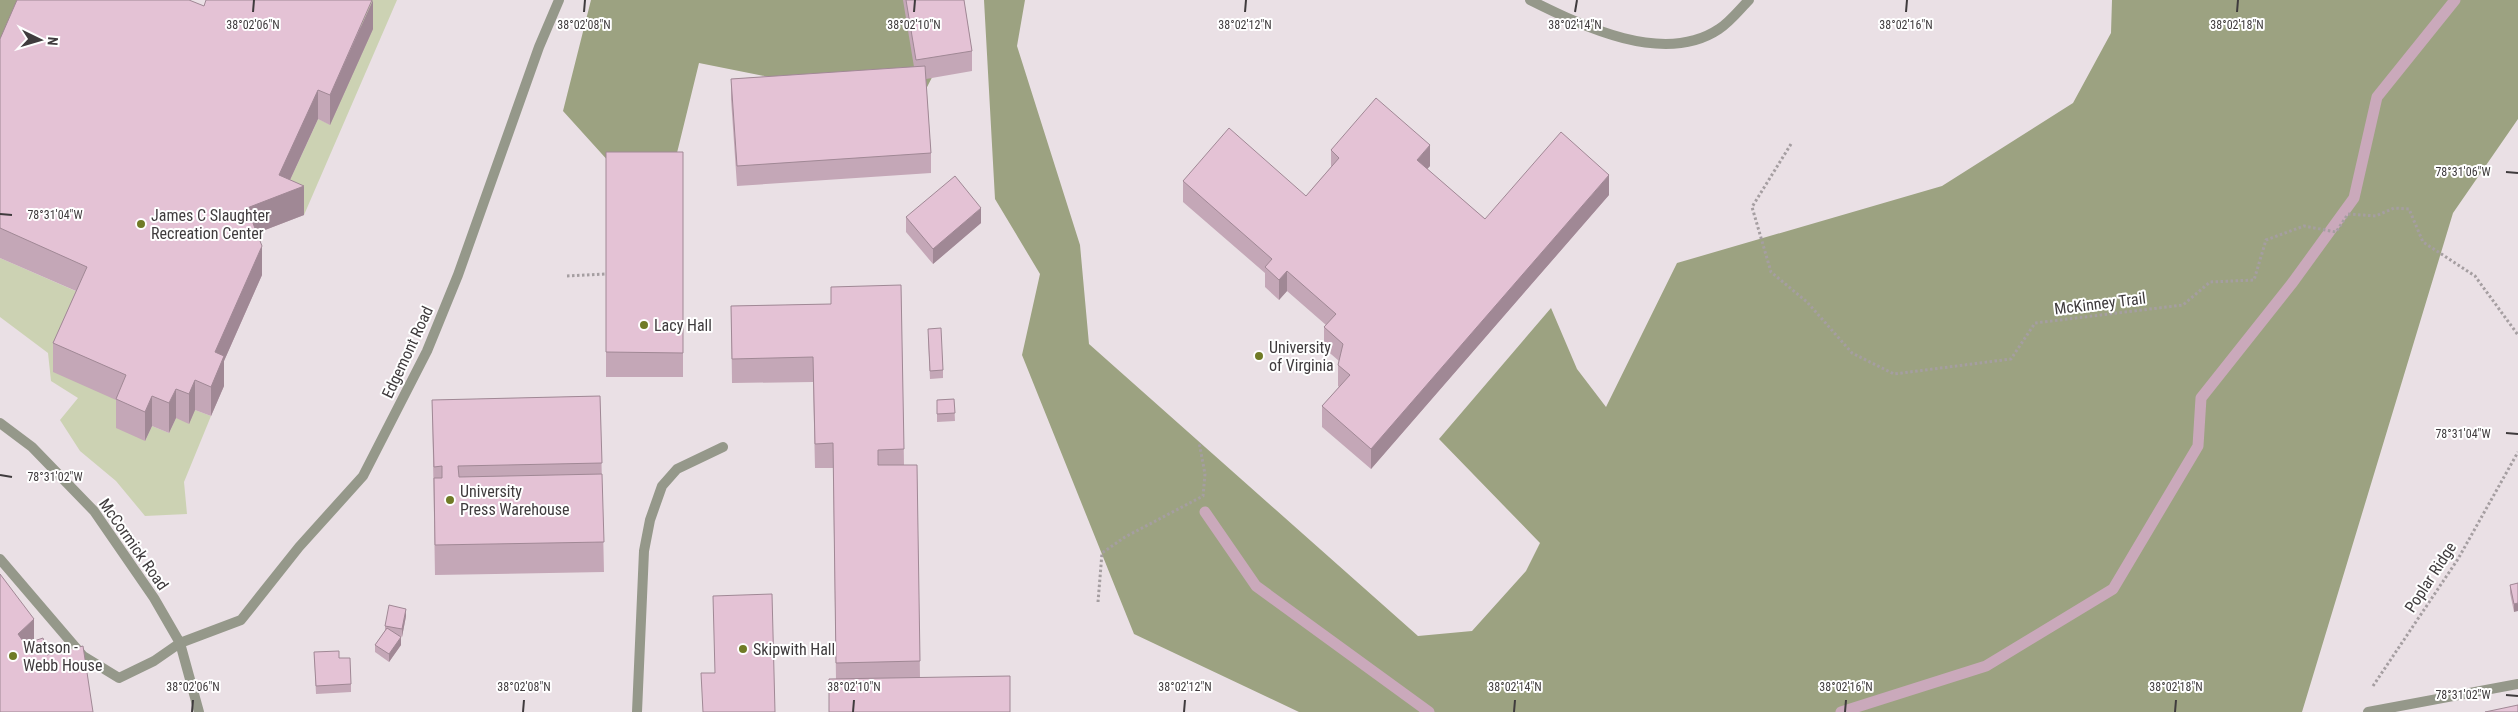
<svg xmlns="http://www.w3.org/2000/svg" width="2518" height="712" font-family="'Roboto Condensed',sans-serif">
	<style>
		.green { fill: #ccd2b3 }
		.forest { fill: #9ca281 }
		.lines { fill: none; stroke-linecap: round; stroke-linejoin: round }
		.stream { stroke: #caa9bb; stroke-width: 11 }
		.path { stroke: #a59ea1; stroke-width: 3; stroke-dasharray: 2.5 2.5; stroke-linecap: butt }
		.service { stroke: #95988a; stroke-width: 10 }
		.minor { stroke: #95988a; stroke-width: 10 }
		.wall { fill: #c4a7b7 }
		.shaded-wall { fill: #a08895 }
		.building { fill: #e4c2d5; stroke: #a08895 }
		.ticks { fill: none; stroke: #3f3b3d; stroke-width: 2 }
		.poi-dot { fill: #707b26; stroke: #fff; stroke-width: 2 }
		.labels { text-anchor: middle; stroke-width: 4; stroke-linejoin: round; paint-order: stroke }
		.poi-label { font-size: 16px; fill: #3f3b3d; stroke: #fff; text-anchor: start }
		.street-label { font-size: 16px; fill: #3f3b3d; stroke: #fff }
		.ticks-label { font-size: 12px; text-anchor: middle; fill: #3f3b3d; stroke: #fff; stroke-width: 4; stroke-linejoin: round; paint-order: stroke }
	</style>
	<rect width="100%" height="100%" fill="#eae0e5"/>
	<!-- green -->
	<path class="green" d="M307,0H397L304,215L279,204L318,119L329,124Z
		M0,258L87,296L126,405L145,441L152,426L169,433L176,418L195,410L211,416L184,482L187,514L145,516L116,481L80,451L60,420L78,398L51,381L48,353L0,317Z"/>
	<!-- forest -->
	<path class="forest" d="M0,0H30L0,68Z
		M591,0H938L947,48L923,95L810,85L699,63L675,161L620,174L563,111Z
		M984,0H1025L1017,46L1080,245L1089,344L1418,636L1472,631L1526,571L1540,543L1439,439L1551,308L1577,369L1606,407L1677,263L1942,186L2073,103L2111,33L2112,0H2518V119L2453,213L2302,712H1299L1134,634L1022,355L1040,274L995,199Z"/>
	<g class="lines">
		<!-- stream -->
		<path class="stream" d="M1205,512L1256,586L1429,712
			M1841,712L1986,666L2113,589L2198,446L2201,398L2293,282L2354,198L2377,97L2455,0"/>
		<!-- path -->
		<path class="path" d="M1791,144L1752,207L1771,272L1807,302L1852,353L1894,374L2011,359L2035,323L2183,305L2210,282L2254,280L2266,240L2304,226L2336,232L2348,214L2376,216L2394,208L2409,209L2423,242L2475,276L2518,335
			M567,276L606,274
			M1098,602L1102,553L1125,537L1203,496L1205,474L1199,442
			M2373,686L2458,559L2518,452"/>
		<!-- service -->
		<path class="service" d="M0,559L83,656L119,678L154,661L180,643
			M637,712L644,551L650,520L662,486L677,469L723,447
			M2368,712L2518,684"/>
		<!-- minor -->
		<path class="minor" d="M1530,0C1582,26 1664,66 1719,29C1730,22 1740,9 1749,0
			M0,423L32,447L94,511L154,598L180,643L199,712
			M180,643L241,620L299,547L363,476L427,351L458,275L539,47L559,0"/>
	</g>
	<!-- wall -->
	<path class="wall" d="M903,0H964L972,51V71L926,79L931,153V173L737,186L731,99V79L914,67Z
		M204,6L373,29L330,125L318,119L290,180L304,215L257,233L262,275L224,361V386L211,416L195,410L189,424L176,418L169,433L152,426L145,441L116,428V400L53,372V343L76,291L0,258V39Z
		M1331,150L1430,166L1427,169L1485,219L1609,195L1371,469L1322,427V406L1339,387L1338,386V365L1339,361L1324,348V327L1326,325L1287,291L1279,300L1265,287V273L1183,202V181L1306,196L1331,167Z
		M606,152H683V377H606Z
		M906,217L981,223L933,264L906,232Z
		M901,285L904,465H917L920,678L836,679L833,468H815L813,382L732,383L731,306L831,304Z
		M928,336L943,370V378L930,379Z
		M600,396L604,572L435,575L432,400Z
		M954,399L955,421L937,422V400Z
		M2518,583L2514,612L2510,593V585Z
		M406,616L402,637L400,636L401,645L389,662L375,652V645L385,631V626Z
		M314,652L339,658L351,684V692L316,694Z"/>
	<!-- shaded-wall -->
	<path class="shaded-wall" d="M373,0V29L330,125V95Z
		M318,90V119L284,193L304,186V215L247,237V208L279,175Z
		M1430,145V166L1417,180V160Z
		M1609,175V195L1371,469V449Z
		M981,208V223L933,264V249Z
		M262,246V275L224,361V386L211,416V387L215,352Z
		M1287,271V291L1279,300V280Z
		M195,380V410L189,424V394Z
		M176,389V418L169,433V403Z
		M152,396V426L145,441V412Z
		M2518,603V611L2514,612V604Z
		M406,609V616L402,637V629Z
		M34,619V649L18,663V634Z
		M401,637V645L389,662V654Z"/>
	<!-- building -->
	<path class="building" d="M17,0H189L204,6L206,0H372L330,95L318,90L279,175L304,186L247,208L262,246L215,352L224,356L211,387L195,380L189,394L176,389L169,403L152,396L145,412L116,399L126,375L53,343L87,267L0,228V39Z
		M906,0H964L972,51L916,60Z
		M925,66L931,153L737,166L731,79Z
		M1376,98L1430,145L1417,160L1485,219L1561,132L1609,175L1371,449L1322,406L1350,375L1338,365L1343,344L1324,327L1336,314L1287,271L1279,280L1265,267L1272,259L1183,181L1229,128L1306,196L1339,158L1331,150Z
		M606,152H683V353L606,352Z
		M955,176L981,208L933,249L906,217Z
		M901,285L904,449L878,450V465H917L920,661L836,663L833,443L815,444L813,357L732,359L731,306L831,304V287Z
		M941,328L943,370L930,371L928,329Z
		M600,396L602,463L458,466L459,477L602,474L604,542L435,545L434,478H442V466L434,467L432,400Z
		M954,399L955,413L937,414V400Z
		M0,574L34,619L18,634L25,644L43,638L47,655L83,646L93,712H0Z
		M2518,583V603L2514,604L2510,585Z
		M772,594L775,712H703L701,673H715L713,596Z
		M389,605L406,609L402,629L385,626Z
		M387,628L401,637L389,654L375,645Z
		M339,651V658H350L351,684L316,686L314,652Z
		M1010,676V712H829V679Z
		M2518,705V712H2485Z"/>
	<!-- ticks -->
	<path class="ticks" d="M253,12L254,0M584,12L585,0M914,12L915,0M1245,12L1246,0M1575,12L1577,0M1906,12L1907,0M2237,12L2238,0M2506,172L2518,173M0,214L12,215M2506,433L2518,434M0,475L12,477M2506,695L2518,696M192,712L193,700M523,712L524,700M853,712L854,700M1184,712L1185,700M1514,712L1515,700M1845,712L1846,700M2175,712L2176,700"/>
	<!-- markers -->
	<g class="poi-dot">
		<circle cx="141" cy="224" r="5"/>
		<circle cx="644" cy="325" r="5"/>
		<circle cx="1259" cy="356" r="5"/>
		<circle cx="450" cy="500" r="5"/>
		<circle cx="743" cy="649" r="5"/>
		<circle cx="13" cy="656" r="5"/>
	</g>
	<g class="labels">
		<!-- poi labels -->
		<g class="poi-label">
			<text x="151" y="221">James C Slaughter<tspan x="151" dy="18">Recreation Center</tspan></text>
			<text x="654" y="331">Lacy Hall</text>
			<text x="1269" y="353">University<tspan x="1269" dy="18">of Virginia</tspan></text>
			<text x="460" y="497">University<tspan x="460" dy="18">Press Warehouse</tspan></text>
			<text x="23" y="653">Watson -<tspan x="23" dy="18">Webb House</tspan></text>
			<text x="753" y="655">Skipwith Hall</text>
		</g>
		<!-- street labels -->
		<g class="street-label">
			<text transform="translate(2100 303) rotate(-7)" y="6">McKinney Trail</text>
			<text transform="translate(407 352) rotate(-65)" y="6">Edgemont Road</text>
			<text transform="translate(134 544) rotate(55)" y="6">McCormick Road</text>
			<text transform="translate(2430 577) rotate(-57)" y="6">Poplar Ridge</text>
		</g>
	</g>
	<g class="ticks-label">
		<text x="253" y="29">38°02'06"N</text>
		<text x="584" y="29">38°02'08"N</text>
		<text x="914" y="29">38°02'10"N</text>
		<text x="1245" y="29">38°02'12"N</text>
		<text x="1575" y="29">38°02'14"N</text>
		<text x="1906" y="29">38°02'16"N</text>
		<text x="2237" y="29">38°02'18"N</text>
		<text x="2463" y="176">78°31'06"W</text>
		<text x="55" y="219">78°31'04"W</text>
		<text x="2463" y="438">78°31'04"W</text>
		<text x="55" y="481">78°31'02"W</text>
		<text x="193" y="691">38°02'06"N</text>
		<text x="524" y="691">38°02'08"N</text>
		<text x="854" y="691">38°02'10"N</text>
		<text x="1185" y="691">38°02'12"N</text>
		<text x="1515" y="691">38°02'14"N</text>
		<text x="1846" y="691">38°02'16"N</text>
		<text x="2176" y="691">38°02'18"N</text>
		<text x="2463" y="699">78°31'02"W</text>
	</g>
	<!-- north arrow -->
	<g transform="translate(40 40) rotate(95)" stroke="#ffffff" stroke-width="4" paint-order="stroke">
	<path d="M0-4L9 19L0 12L-9 19Z" fill="#3f3b3d"/>
	<text y="-8" font-size="14" font-weight="bold" text-anchor="middle" fill="#3f3b3d">N</text>
	</g>
</svg>
